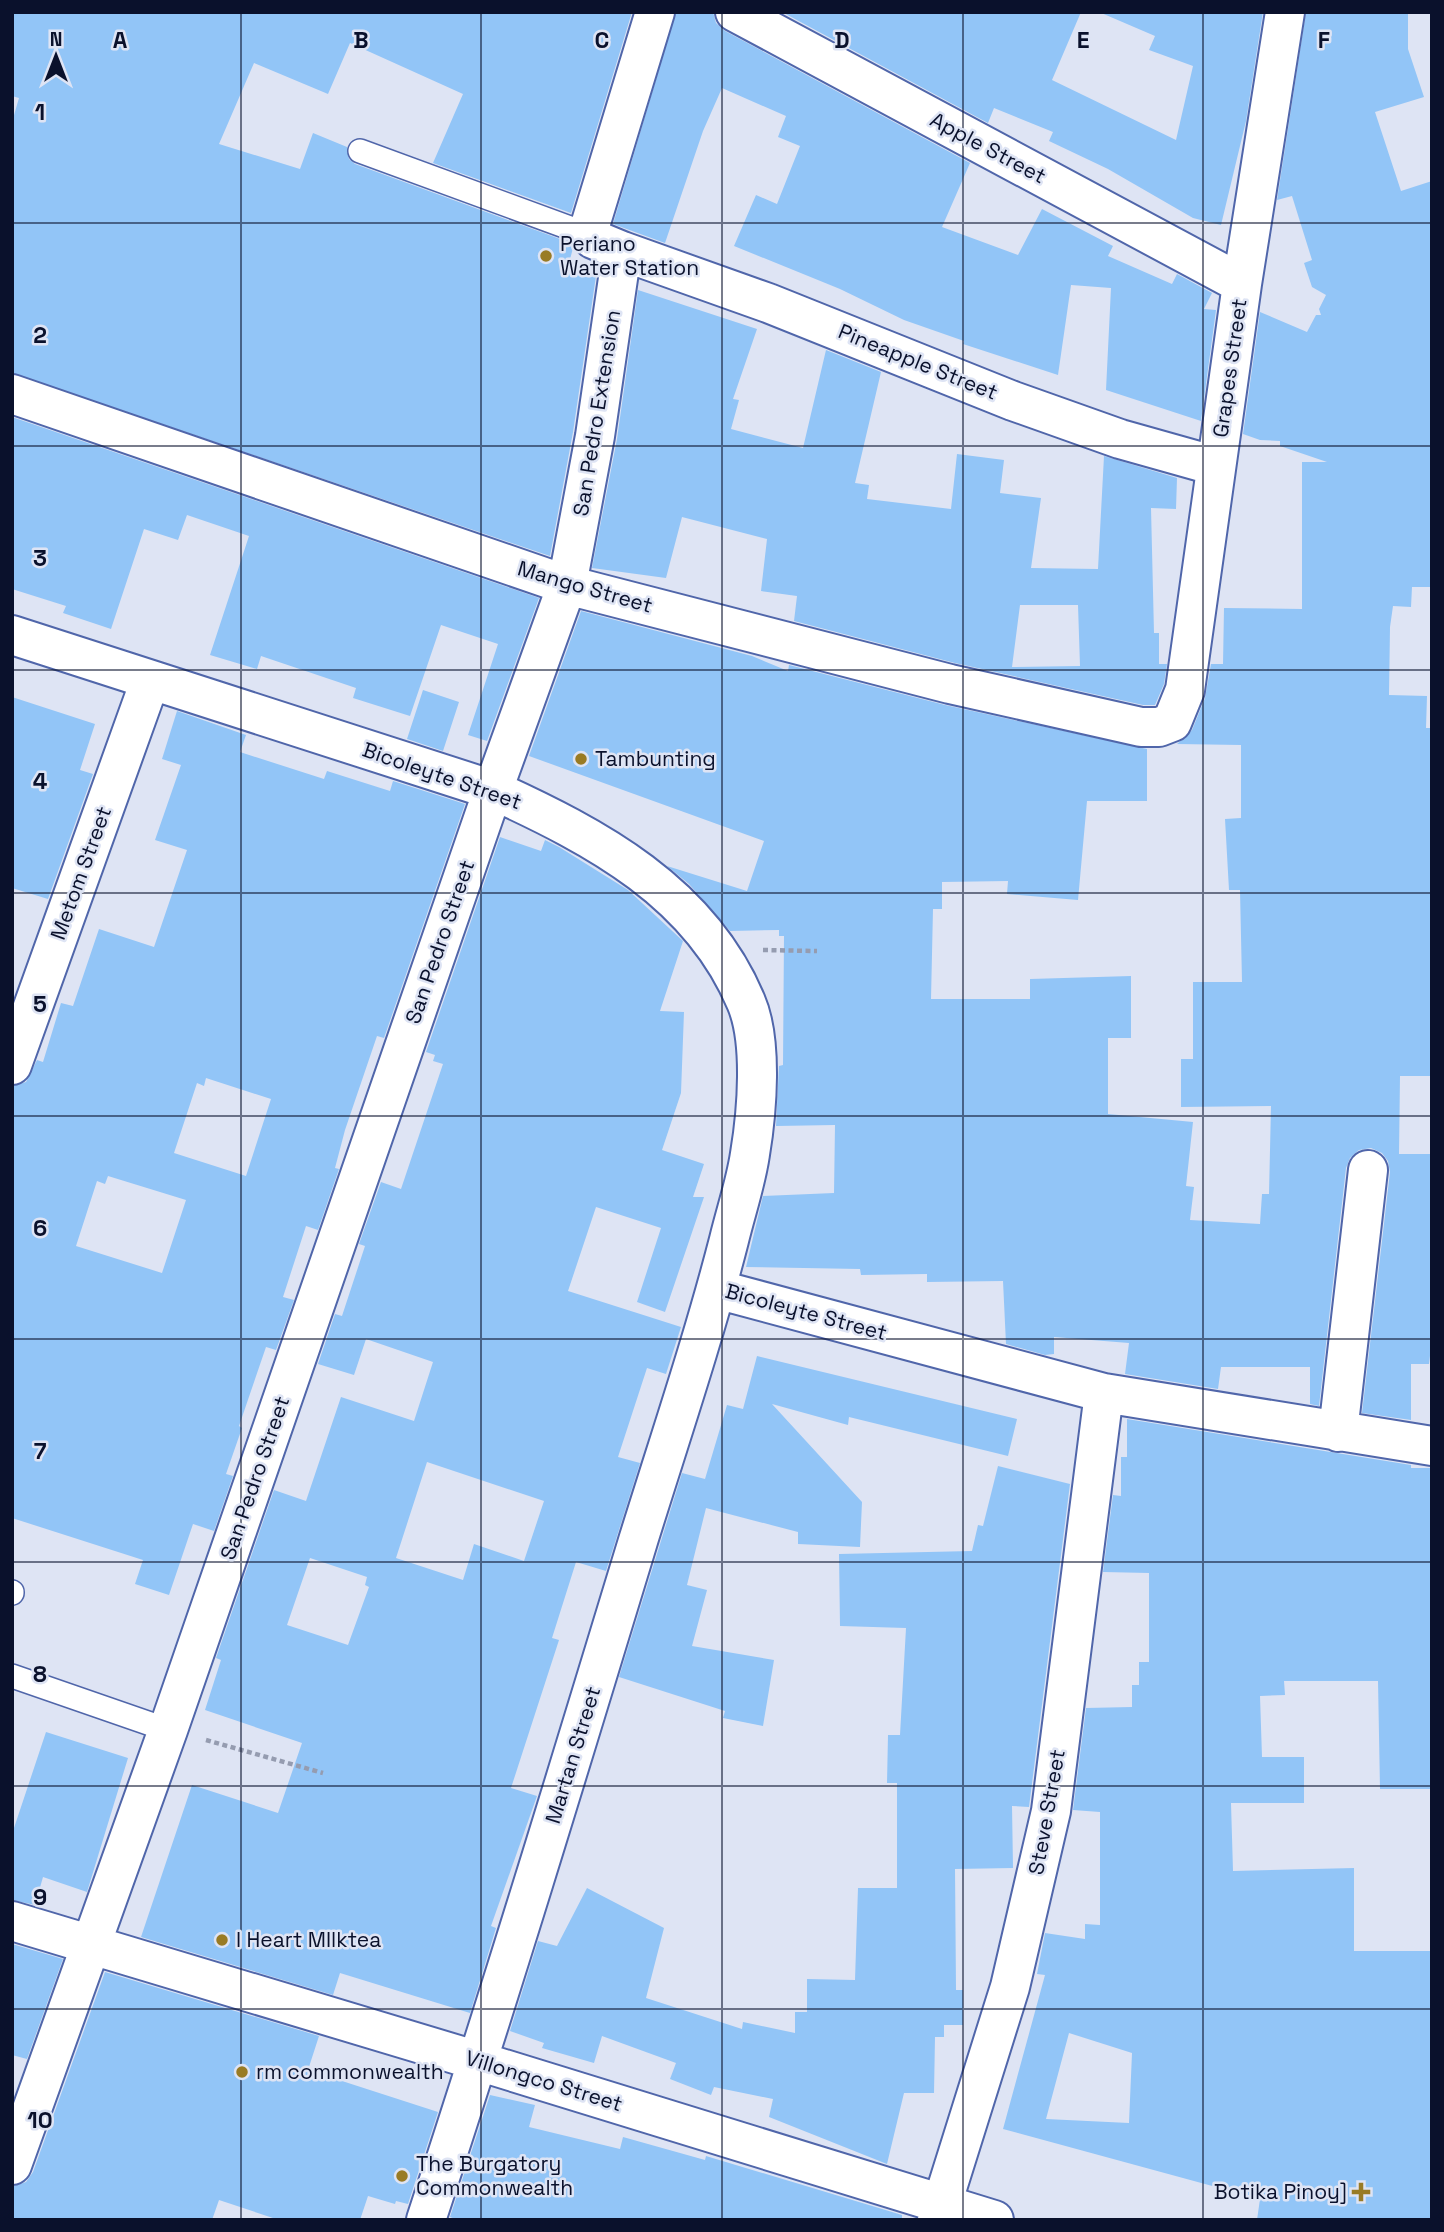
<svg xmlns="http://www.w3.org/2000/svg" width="1444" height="2232" font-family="'Space Grotesk',sans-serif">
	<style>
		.building { fill: #92c5f7; fill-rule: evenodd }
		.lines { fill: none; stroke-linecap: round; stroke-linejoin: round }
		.lane-casing { stroke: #5066aa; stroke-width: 26 }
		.street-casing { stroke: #5066aa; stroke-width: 42 }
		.path { stroke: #959cb0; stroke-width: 4.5; stroke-dasharray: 5 3.5; stroke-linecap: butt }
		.lane { stroke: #fff; stroke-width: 23 }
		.street { stroke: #fff; stroke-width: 38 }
		.grid { fill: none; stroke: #0a112c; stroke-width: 2; stroke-opacity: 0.55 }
		.poi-dot { fill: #997b24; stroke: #dee4f4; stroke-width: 2.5 }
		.labels { text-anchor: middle; stroke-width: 5; stroke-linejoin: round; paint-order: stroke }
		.street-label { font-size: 21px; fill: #0a112c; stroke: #dee4f4 }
		.poi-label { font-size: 21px; fill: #0a112c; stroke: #dee4f4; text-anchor: start }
		.grid-label { font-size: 23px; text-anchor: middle; font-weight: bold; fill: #0a112c; stroke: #dee4f4; stroke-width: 5; stroke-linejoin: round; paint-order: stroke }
	</style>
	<rect width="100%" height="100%" fill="#dee4f4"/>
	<!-- building -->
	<path class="building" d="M12,12H632L571,213L433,163L463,94L350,43L328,94L254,63L219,144L300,169L313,133L347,147L349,159L355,164L571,243L573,248L568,267L596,276L573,432L550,556L12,373V122L19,98L12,96Z
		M676,12H713L716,23L725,31L970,163L942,227L1018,255L1042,209L1113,246L1108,256L1172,284L1177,274L1212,293L1204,309L1216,310L1201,421L1106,390L1111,288L1071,285L1058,375L963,344L964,341L904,320L840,289L734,246L756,195L777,204L800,146L778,137L786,116L722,88L703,131L665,243L613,224Z
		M782,12H1081L1052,80L1176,140L1193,66L1149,50L1155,36L1099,12H1263L1246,121L1221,225L1193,218L1108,169L1049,141L1053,132L994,108L988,123Z
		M1306,12H1408V49L1424,97L1375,112L1401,191L1432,181V587H1412L1411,607L1393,606L1390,627L1389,695L1427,696L1426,728H1432V1076H1400L1399,1154H1432V1339L1429,1364H1411V1420L1362,1413L1390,1172L1388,1161L1382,1153L1371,1148L1359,1150L1350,1158L1346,1168L1319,1406L1310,1404V1367H1221L1218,1389L1125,1374L1129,1343L1054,1337V1354L1045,1355L1006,1344L1003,1281L927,1282V1274L861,1275L860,1269L746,1267L763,1196L834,1193L835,1125L776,1126L779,1066L783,1065L784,936H779V930L730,931L689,884L667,866L747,891L764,841L529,756L581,611L752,656L788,671L789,665L945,705L1147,749V801H1087L1078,900L1007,894L1008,881L942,882V909H933L931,999H1030V979L1131,976V1038H1108V1114L1193,1122L1186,1186L1194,1187L1190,1220L1260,1224L1262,1194H1269L1271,1106L1181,1107V1059H1193V982H1242L1240,890H1229L1225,819L1241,818V745L1177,744L1192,730L1205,698L1211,664H1223L1224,608L1302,609V462H1327L1280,446V441L1260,440L1243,434L1260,312L1307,332L1316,315H1321L1319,309L1326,295L1312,287L1304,263L1312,260L1292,196L1277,200Z
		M638,290L757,329L733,399L739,400L731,429L803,448L826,350L881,372L855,483L869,485L867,499L951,509L957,454L1004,460L1000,493L1041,498L1031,568L1098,569L1104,456L1177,478L1176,509L1151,508L1154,633H1159V664H1167L1164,684L1155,705H1143L955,663L794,621L797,596L761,591L767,539L682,517L666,578L592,568L617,439ZM1020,605H1078L1080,666L1012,667Z
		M12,417L539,598L487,741L468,735L498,644L441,625L410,716L353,698L356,688L261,656L257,669L210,655L249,536L187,515L178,540L144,529L111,629L63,613L66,606L12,589Z
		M423,690L459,702L443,751L407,739Z
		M12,697L95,724L80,770L93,774L48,899L12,888Z
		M177,711L246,735L240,752L324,779L327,771L390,791L393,781L465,804L384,1038L377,1036L345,1130L335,1168L339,1169L318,1230L306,1226L283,1297L294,1300L276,1350L266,1347L239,1426L242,1428L226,1474L233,1476L214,1531L193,1524L169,1595L135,1584L143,1560L12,1518V1086L26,1082L37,1060L43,1062L61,1003L73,1006L99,929L154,947L187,850L155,840L181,765L162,759ZM206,1078L271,1099L246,1176L174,1153L197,1083L204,1086ZM108,1176L186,1200L162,1273L76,1246L97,1181L105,1184Z
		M500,837L541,851L545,840L559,847L628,890L683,941L660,1011L684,1012L681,1093L662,1150L704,1164L693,1197H704L665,1312L637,1302L661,1228L596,1207L568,1291L681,1327L666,1374L647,1368L618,1457L640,1463L606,1571L576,1562L552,1638L559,1640L511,1788L537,1796L491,1926L496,1928L470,2013L340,1973L333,1995L141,1937L192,1785L278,1813L302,1743L205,1710L221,1660L216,1658L274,1490L306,1501L341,1397L414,1421L433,1362L366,1339L354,1375L318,1364L335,1314L342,1316L365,1246L359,1244L381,1182L401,1189L443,1064L433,1061L435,1055L426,1052ZM427,1462L544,1501L524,1561L474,1544L463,1580L396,1558ZM310,1558L367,1577L365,1585L369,1587L348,1645L287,1625Z
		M757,1356L1017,1419L1008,1456L849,1417L848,1425L772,1404L862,1502L860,1547L798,1544V1532L706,1508L687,1585L707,1590L692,1646L774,1660L763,1726L723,1718L725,1711L619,1677L682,1473L705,1479L727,1405L743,1409Z
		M1127,1419L1411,1465V1468H1432V1789H1380L1378,1681H1284L1285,1695L1260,1696L1262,1757H1304V1803H1231L1233,1871L1354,1868V1951H1432V2220H1257L1260,2199L1003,2129L1045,1975L1037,1974L1045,1933L1085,1939V1924L1100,1925V1812L1073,1810L1086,1708L1132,1707V1685H1139V1662H1149V1573L1103,1572L1113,1495L1121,1496V1457H1127ZM1069,2033L1132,2053L1129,2123L1046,2119Z
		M998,1466L1070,1484L1029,1807L1012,1806L1013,1868L955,1869L956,1990H963V2025H944V2037H935L934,2093H904L887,2164L769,2117L773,2099L714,2087L711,2095L670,2079L676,2063L602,2036L594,2063L542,2048L544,2043L510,2031L538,1941L557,1946L587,1888L664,1928L646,1998L742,2029L743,2022L795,2033V2012H807V1979L855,1980L858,1888H897V1783H887L888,1735H900L906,1628L840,1626L839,1554L972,1551L978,1525L983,1526Z
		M46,1732L128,1758L87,1892L43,1877L35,1905L12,1900V1834Z
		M12,1944L63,1959L27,2059L12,2055Z
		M105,1972L319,2036L308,2070L438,2112L408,2204L396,2201L395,2204L368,2196L360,2220H279L219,2200L212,2220H12L14,2186L26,2182L33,2172Z
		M490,2095L535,2105L529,2127L620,2149L623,2137L705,2160L706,2156L902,2215V2220H458L450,2217Z"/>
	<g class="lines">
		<defs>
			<path id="lane" d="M360,151L589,235
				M12,1593V1592
				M12,1676L168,1730"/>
			<path id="street" d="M735,12L1242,284
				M622,251L768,303L1013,401L1120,439L1216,466
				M12,394L567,585L950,684L1141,727H1159L1172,722L1185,690L1242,284L1285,12
				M12,635L493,790C596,837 700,892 746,1002C763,1041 757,1112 750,1154C746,1182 736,1211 729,1240C703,1341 669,1441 638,1541C569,1768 500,1995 426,2220
				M12,1065L150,681
				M716,1289L1104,1393L1432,1446
				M1338,1432L1368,1170
				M12,1921L478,2061L994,2220
				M12,2165L168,1730L493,790L567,585L595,436L622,251L593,239L589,229L655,12
				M937,2220L1010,1987L1051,1811L1104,1393"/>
		</defs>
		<!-- lane casing -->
		<use href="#lane" class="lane-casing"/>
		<!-- street casing -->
		<use href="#street" class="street-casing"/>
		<!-- path -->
		<path class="path" d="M763,950L817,951
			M206,1740L323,1773"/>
		<!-- lane -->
		<use href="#lane" class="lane"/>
		<!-- street -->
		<use href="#street" class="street"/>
	</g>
	<!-- grid -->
	<path class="grid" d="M241,12V2220M481,12V2220M722,12V2220M963,12V2220M1203,12V2220M12,223H1432M12,446H1432M12,670H1432M12,893H1432M12,1116H1432M12,1339H1432M12,1562H1432M12,1786H1432M12,2009H1432"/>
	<!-- markers -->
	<g class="poi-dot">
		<circle cx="546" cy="256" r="7"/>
		<circle cx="581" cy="759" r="7"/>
		<circle cx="222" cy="1940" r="7"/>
		<circle cx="242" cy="2072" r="7"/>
		<circle cx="402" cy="2176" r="7"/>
		<path d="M1357.5 2181.5h7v7h7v7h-7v7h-7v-7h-7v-7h7z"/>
	</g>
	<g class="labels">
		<!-- street labels -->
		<g class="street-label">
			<text transform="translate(988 148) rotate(28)" y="7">Apple Street</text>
			<text transform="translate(918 362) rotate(22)" y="7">Pineapple Street</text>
			<text transform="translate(1230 368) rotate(-82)" y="7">Grapes Street</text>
			<text transform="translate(597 413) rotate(-81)" y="7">San Pedro Extension</text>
			<text transform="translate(585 587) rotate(16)" y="7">Mango Street</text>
			<text transform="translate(442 776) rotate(19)" y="7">Bicoleyte Street</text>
			<text transform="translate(81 873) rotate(-70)" y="7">Metom Street</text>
			<text transform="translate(440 942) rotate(-71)" y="7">San Pedro Street</text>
			<text transform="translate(806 1312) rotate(15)" y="7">Bicoleyte Street</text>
			<text transform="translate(255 1478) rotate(-71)" y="7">San Pedro Street</text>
			<text transform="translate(573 1755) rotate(-73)" y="7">Martan Street</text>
			<text transform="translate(1047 1812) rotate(-80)" y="7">Steve Street</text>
			<text transform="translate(544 2081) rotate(17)" y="7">Villongco Street</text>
		</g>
		<!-- poi labels -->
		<g class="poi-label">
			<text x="560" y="251">Periano<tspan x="560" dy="24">Water Station</tspan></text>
			<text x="595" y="766">Tambunting</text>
			<text x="236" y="1947">I Heart MIlktea</text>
			<text x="256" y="2079">rm commonwealth</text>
			<text x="416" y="2171">The Burgatory<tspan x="416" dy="24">Commonwealth</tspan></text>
			<text x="1347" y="2199" text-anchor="end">Botika Pinoy]</text>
		</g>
	</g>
	<g class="grid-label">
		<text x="120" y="48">A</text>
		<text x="361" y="48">B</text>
		<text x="602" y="48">C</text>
		<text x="842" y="48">D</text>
		<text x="1083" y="48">E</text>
		<text x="1324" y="48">F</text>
		<text x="40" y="120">1</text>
		<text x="40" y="343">2</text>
		<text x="40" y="566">3</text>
		<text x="40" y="789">4</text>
		<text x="40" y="1012">5</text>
		<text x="40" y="1236">6</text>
		<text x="40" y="1459">7</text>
		<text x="40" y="1682">8</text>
		<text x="40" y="1905">9</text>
		<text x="40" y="2128">10</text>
	</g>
	<!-- border -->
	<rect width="1444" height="2232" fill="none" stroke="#0a112c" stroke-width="28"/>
	<!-- north arrow -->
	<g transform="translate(56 56)" stroke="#dee4f4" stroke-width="5" paint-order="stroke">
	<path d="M0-5L12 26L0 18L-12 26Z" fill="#0a112c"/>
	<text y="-10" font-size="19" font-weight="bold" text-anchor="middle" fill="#0a112c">N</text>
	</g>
</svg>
